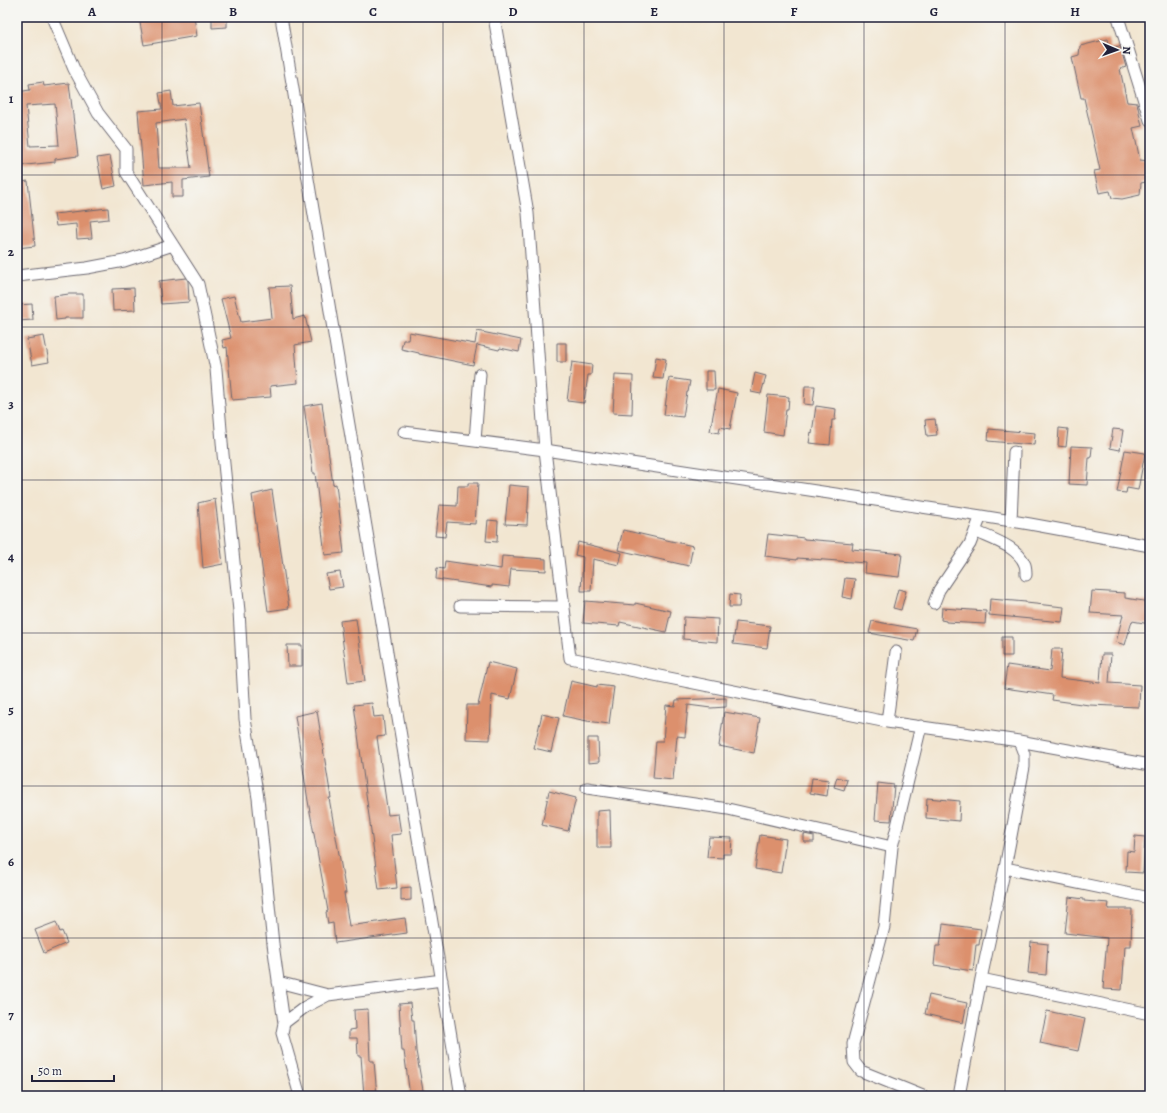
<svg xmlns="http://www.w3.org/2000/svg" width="1167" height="1113" font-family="Alegreya,serif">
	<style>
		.building { fill: #dc906d; fill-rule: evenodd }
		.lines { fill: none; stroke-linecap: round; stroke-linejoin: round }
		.minor-casing { stroke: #6b6770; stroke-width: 13 }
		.minor { stroke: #fff; stroke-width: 11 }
		.grid { fill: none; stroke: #22223b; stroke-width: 1; stroke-opacity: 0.55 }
		.neatline { fill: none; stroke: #22223b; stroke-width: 1.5 }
		.grid-label { font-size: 13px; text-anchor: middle; font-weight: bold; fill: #22223b }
	</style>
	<rect width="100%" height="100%" fill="#f6f6f2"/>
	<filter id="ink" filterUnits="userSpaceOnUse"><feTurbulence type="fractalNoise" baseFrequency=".025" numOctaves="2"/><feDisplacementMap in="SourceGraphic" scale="8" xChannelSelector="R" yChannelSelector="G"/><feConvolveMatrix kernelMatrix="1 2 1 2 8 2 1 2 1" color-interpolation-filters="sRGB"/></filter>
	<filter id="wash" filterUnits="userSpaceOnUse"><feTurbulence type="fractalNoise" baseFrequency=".012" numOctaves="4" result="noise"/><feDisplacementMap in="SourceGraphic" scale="16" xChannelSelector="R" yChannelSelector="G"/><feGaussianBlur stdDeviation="0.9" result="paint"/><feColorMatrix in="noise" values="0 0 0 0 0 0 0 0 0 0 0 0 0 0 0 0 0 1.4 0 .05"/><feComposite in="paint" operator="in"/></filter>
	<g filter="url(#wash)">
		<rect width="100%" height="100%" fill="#f2e6d1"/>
		<g id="blocks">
			<!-- building -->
			<path class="building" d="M139,17H194L197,36L144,45Z
				M212,17H227V27L212,28Z
				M1108,39L1110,48L1120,46L1126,67L1120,69L1127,102L1137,103L1142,126L1133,128L1140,160L1149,161L1150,166V181L1141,183L1140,195L1122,199L1112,198L1110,191L1099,193L1094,171L1100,170L1084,98H1081L1072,57L1079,55L1080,46Z
				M43,82L44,86L69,83L78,156L55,159V162L17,166V92L30,90L29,84ZM55,104L59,145L30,146L26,106Z
				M171,91L173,106L199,103L209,177L183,180V197H172V182L144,185L138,111L162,109L159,93ZM184,119L191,168H159L156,123Z
				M110,156L116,186L103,189L97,158Z
				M28,181L35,246L17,248V183Z
				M108,208L109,219L90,221L92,238L77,239L76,224L56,226L54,214Z
				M186,278L188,281L189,302L161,304L159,281Z
				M290,286L293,319L305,316L311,342L295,345L298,383L270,386L271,397L232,400L227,347L224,348L222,340L231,338L221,299L234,296L241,322L272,318L269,287Z
				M134,288L135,310L113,311L112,289Z
				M69,294H83V318H65V319L56,320L54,296Z
				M32,304L33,320L17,321V305Z
				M477,331L521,340L519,352L500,348L499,350L477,345L473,365L419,354V353L401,349L403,340H408L409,332L475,344Z
				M44,336L49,362L32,365L27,339Z
				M557,343H566V362H557Z
				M656,357L666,359L663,379L653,378Z
				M572,362L592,365L591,375H588L584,403L567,401Z
				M706,371H714L715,390H706Z
				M755,373L766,376L761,394L751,392Z
				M615,375L633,376L632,414L613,413Z
				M669,378L690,381L688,392H687L683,417L664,415Z
				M805,386H815L813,405L804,404Z
				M718,389L737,393L730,429L720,427L719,433L710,431Z
				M768,395L789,397L788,409H786L783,435L764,432Z
				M322,403L333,485L336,484L344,553L325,555L315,473H313L304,406Z
				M816,406L836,409L835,420H832L830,445L809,443L811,432L812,433Z
				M935,419L937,435L927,436L925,420Z
				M1059,428L1068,429L1066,447L1058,446Z
				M989,429L1035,433L1034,445L988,441Z
				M1113,429L1123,430L1120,450L1110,448Z
				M1071,446L1092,447L1091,458H1089L1087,485L1069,484Z
				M1125,450L1145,453L1138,490L1127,488L1126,493L1117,492Z
				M468,483H478L475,524L447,522L445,537L435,536L439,505L457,506L458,486H468Z
				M509,485L529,487L527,525L505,524Z
				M272,490L289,608L268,611L252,495Z
				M215,499L223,564L203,568L198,503Z
				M488,520L498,521L497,542L486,541Z
				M623,530L693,546L689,566L618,550Z
				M768,534L804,538V539L853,543L852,549L902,554L899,577L865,573L866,563L797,558V560L765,556Z
				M578,542L622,553L619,565L593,559L591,591H581L583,557L575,555Z
				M502,556L546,559V571L511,569L509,587L492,585V587L436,579L437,568L444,569L445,561L501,569Z
				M340,572L343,587L329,589L326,574Z
				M845,578L855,579L852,599L842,597Z
				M898,589L906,591L901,610L893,608Z
				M1092,591L1125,593V598L1150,602V624L1132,621L1125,645L1116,642L1123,615L1090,613Z
				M730,594L740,595L739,607H729Z
				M990,599L1026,602V603L1064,607L1062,622L989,615Z
				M585,601L635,605V603L671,611L666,632L620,622L619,626L583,623Z
				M942,608L986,611L985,624L946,622V621L941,620Z
				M684,617L718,619L717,642L683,639Z
				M356,619L365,681L348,683L340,621Z
				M872,621L917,629L914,641L869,633Z
				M736,622L770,626L767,648L733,644Z
				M1002,637H1012V656H1002Z
				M287,645H302V666H288Z
				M1052,649H1062L1060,678L1100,683L1102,654H1111L1109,683L1140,685L1139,707L1089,705L1052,700L1053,695L1004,688L1007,665L1050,671Z
				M488,662L517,669L510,699L492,695L490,740L466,739L467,705H478Z
				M571,681L597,687V685L614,687L609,724L587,721L563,716Z
				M726,698V707L711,708L688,705L685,737L677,736L673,780L653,778L656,741H663L666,705L675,706L676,700Z
				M372,703L374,717L383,716L385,736L377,737L388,815L398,814L401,834L391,835L397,888L379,890L354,705Z
				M317,711L331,798H329L346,893H344L349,926L405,918L407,933L335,943L333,923L328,924L326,912L328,911L308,801L295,716Z
				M724,712L760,718L754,753L719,746Z
				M542,714L559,718L551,752L534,748Z
				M588,738H598L599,762L588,763Z
				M837,777L847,780L844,790L834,787Z
				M812,778L829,780L827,796L810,793Z
				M878,783L894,785L891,821L875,820Z
				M549,791L576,798L568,831L542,825Z
				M927,798L960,801L959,821L926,818Z
				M610,810L611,848H597V811Z
				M804,834L814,836V842H804Z
				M760,835L786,839L781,873L755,869Z
				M1135,836L1145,837L1143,873L1126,872L1127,851L1134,852Z
				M709,837L732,838L731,854H723V858L707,857Z
				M411,887V900L401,901V888Z
				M1069,897L1084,899V901L1109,903L1108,909H1132L1131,946H1125L1122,990L1103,989L1107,938L1065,933Z
				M56,922L60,932L62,931L67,943L44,953L35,930Z
				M943,924L981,929L979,945H976L973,971L934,965L936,946H940Z
				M1031,942L1048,944L1046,975L1028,973Z
				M929,995L967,1003L963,1023L925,1014Z
				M410,1003L412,1020H414L416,1051L424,1096H410L404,1051H402L399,1004Z
				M368,1009L370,1061H374L377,1096H364L361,1056H358L357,1038H349V1030L355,1029L354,1010Z
				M1047,1011L1085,1019L1078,1051L1040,1043Z"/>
		</g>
	</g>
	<g filter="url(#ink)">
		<use href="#blocks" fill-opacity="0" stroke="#6b6770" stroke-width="1"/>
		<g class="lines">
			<defs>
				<path id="minor" d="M52,17L74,69L98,113L126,149V172L198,284L216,369L223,454L239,611L245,719L258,798L273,944L284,1023L282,1033L300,1096
					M281,17L461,1096
					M494,17L528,213L545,450L570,658L887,722L1019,741L1150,765
					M1118,17L1150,120
					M17,276L87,268L124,261L173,245
					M404,432L545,450L981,516L1030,524L1150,546
					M475,441L480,374
					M1011,521L1014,452
					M975,531C991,539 1018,546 1025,565C1026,568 1026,572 1026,575
					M934,603L939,590L970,544L981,516
					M460,606L564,607
					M887,722L896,652
					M921,726L892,847L884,927L853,1044L854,1062L861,1071L923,1096
					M587,788L728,809L892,847
					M1005,868L1150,898
					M981,979L1150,1014
					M278,982L328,995L442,980
					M284,1023L305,1007L328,995
					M959,1096L981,979L1005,868L1024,767V754L1019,741"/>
			</defs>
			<!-- minor casing -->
			<use href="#minor" class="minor-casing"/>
			<!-- minor -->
			<use href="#minor" class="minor"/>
		</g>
	</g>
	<!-- grid -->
	<path class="grid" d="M162,17V1096M303,17V1096M443,17V1096M584,17V1096M724,17V1096M864,17V1096M1005,17V1096M17,175H1150M17,327H1150M17,480H1150M17,633H1150M17,786H1150M17,938H1150"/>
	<!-- margin -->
	<rect width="1167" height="1113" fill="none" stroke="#f6f6f2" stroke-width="44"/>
	<!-- north arrow -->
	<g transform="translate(1117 50) rotate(92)" stroke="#f6f6f2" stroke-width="3" paint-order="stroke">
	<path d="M0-3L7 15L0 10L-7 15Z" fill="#22223b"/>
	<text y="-6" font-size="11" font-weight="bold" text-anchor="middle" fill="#22223b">N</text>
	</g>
	<!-- scale -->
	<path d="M32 1075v6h82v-6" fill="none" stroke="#22223b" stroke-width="2"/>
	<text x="38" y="1075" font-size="12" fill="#22223b" stroke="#f6f6f2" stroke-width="3" paint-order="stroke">50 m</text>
	<rect x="22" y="22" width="1123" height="1069" class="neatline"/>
	<g class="grid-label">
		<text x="92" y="16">A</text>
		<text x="233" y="16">B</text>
		<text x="373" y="16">C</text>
		<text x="513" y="16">D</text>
		<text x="654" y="16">E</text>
		<text x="794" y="16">F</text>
		<text x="934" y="16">G</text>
		<text x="1075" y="16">H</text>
		<text x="11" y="103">1</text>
		<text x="11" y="256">2</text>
		<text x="11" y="408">3</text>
		<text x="11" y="561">4</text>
		<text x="11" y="714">5</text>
		<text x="11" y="866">6</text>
		<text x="11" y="1019">7</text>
	</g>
</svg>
